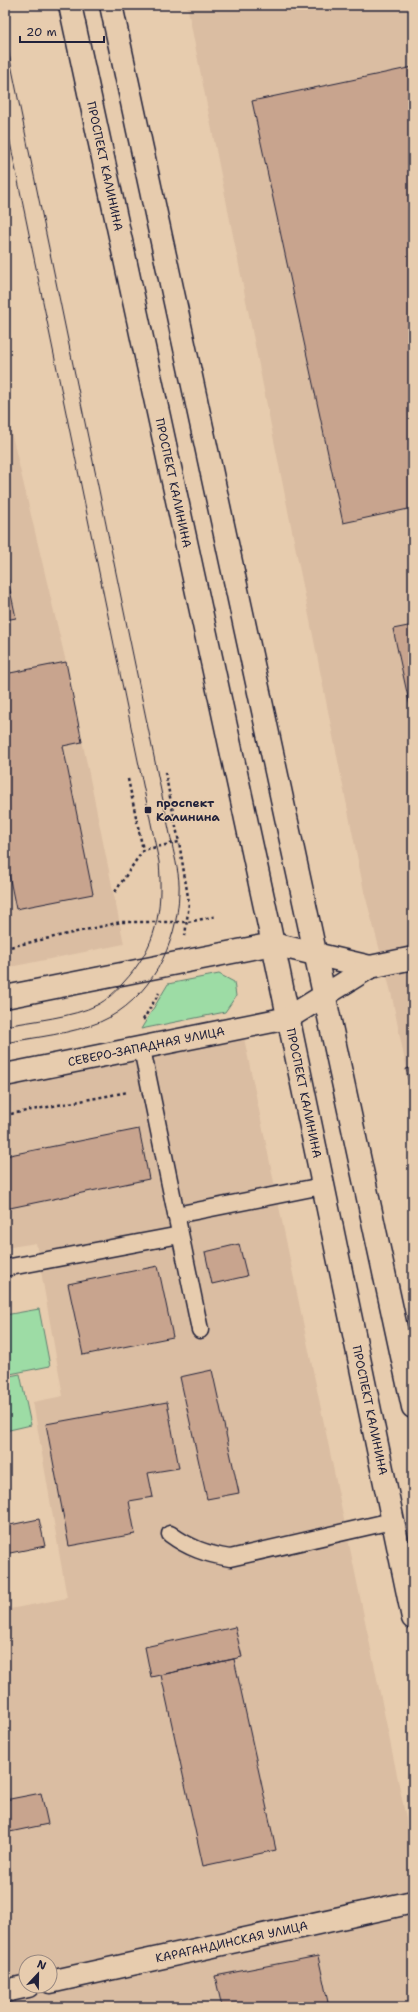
<svg xmlns="http://www.w3.org/2000/svg" width="418" height="2012" font-family="'Shantell Sans',sans-serif">
	<style>
		.built { fill: #dabda2; fill-rule: evenodd }
		.green { fill: #9ddca5; stroke: #607f70 }
		.building { fill: #c8a48e; stroke: #22223b }
		.lines { fill: none; stroke-linecap: round; stroke-linejoin: round }
		.lane-casing { stroke: #22223b; stroke-width: 19 }
		.street-casing { stroke: #22223b; stroke-width: 25 }
		.secondary-casing { stroke: #22223b; stroke-width: 25 }
		.path { stroke: #22223b; stroke-width: 2.5; stroke-dasharray: 3 3; stroke-linecap: butt }
		.lane { stroke: #e7ccae; stroke-width: 16 }
		.street { stroke: #e7ccae; stroke-width: 22 }
		.secondary { stroke: #e7ccae; stroke-width: 22 }
		.tram { stroke: #22223b; stroke-width: 1 }
		.poi-dot { fill: #22223b; stroke: #e7ccae; stroke-width: 1.5 }
		.labels { text-anchor: middle; stroke-width: 3; stroke-linejoin: round; paint-order: stroke }
		.street-label { font-size: 12px; fill: #22223b; stroke: #e7ccae }
		.poi-label { font-size: 12px; font-weight: bold; fill: #22223b; stroke: #e7ccae; text-anchor: start }
	</style>
	<rect width="100%" height="100%" fill="#e7ccae"/>
	<filter id="ink" filterUnits="userSpaceOnUse"><feTurbulence type="fractalNoise" baseFrequency=".025" numOctaves="2"/><feDisplacementMap in="SourceGraphic" scale="8" xChannelSelector="R" yChannelSelector="G"/><feConvolveMatrix kernelMatrix="1 2 1 2 8 2 1 2 1" color-interpolation-filters="sRGB"/></filter>
	<g filter="url(#ink)">
		<!-- built -->
		<path class="built" d="M187,5H413V1101L391,992L364,891Z
			M5,406L66,662L124,944L5,968Z
			M244,1038L413,1852V2007H5V1610L67,1598L33,1402L63,1396L36,1243L5,1248V1085ZM26,1962H50V1986H26Z"/>
		<!-- green -->
		<path class="green" d="M219,974L234,982L236,996L225,1012L141,1029L168,984Z
			M39,1309L50,1366L5,1375V1315Z
			M20,1374L31,1425L5,1431V1377Z"/>
		<!-- building -->
		<path class="building" d="M413,67V508L343,523L252,101Z
			M5,566L16,618L5,620Z
			M413,625V720L393,629Z
			M66,662L82,742L63,746L93,894L16,909L5,855V674Z
			M413,1067V1101L406,1069Z
			M139,1129L149,1179L5,1209V1156Z
			M239,1244L247,1276L212,1284L205,1252Z
			M158,1266L173,1337L83,1355L68,1284Z
			M212,1370L239,1493L207,1499L180,1377Z
			M167,1402L179,1468L148,1473L153,1497L129,1501L135,1534L69,1546L46,1424Z
			M39,1519L45,1546L5,1554V1526Z
			M235,1627L242,1657L151,1677L145,1647Z
			M234,1659L276,1850L203,1866L161,1675Z
			M41,1793L48,1824L5,1833V1800Z
			M318,1956L329,2007H222L215,1976Z"/>
		<g class="lines">
			<defs>
				<path id="lane" d="M142,1049L200,1330
					M176,1215L322,1186
					M5,1268L180,1235
					M170,1534C189,1548 206,1554 230,1558L392,1521"/>
				<g id="street">
					<path d="M370,967L413,958"/>
					<path id="s1" d="M50,1982L413,1902"/>
					<path d="M5,1991L28,1986"/>
				</g>
				<g id="secondary">
					<path id="s2" d="M70,5L273,944L413,1618"/>
					<path d="M111,5L413,1407"/>
					<path d="M5,997L273,944L370,967"/>
					<path id="s3" d="M5,1075L288,1018L370,967"/>
				</g>
			</defs>
			<!-- lane casing -->
			<use href="#lane" class="lane-casing"/>
			<!-- street casing -->
			<use href="#street" class="street-casing"/>
			<!-- secondary casing -->
			<use href="#secondary" class="secondary-casing"/>
			<!-- path -->
			<path class="path" d="M165,772L179,842
				M128,779L143,850
				M115,892L143,850L179,842L189,903L185,936
				M5,948L121,922H188L217,916
				M143,1020L159,993
				M5,1115L128,1092"/>
			<!-- lane -->
			<use href="#lane" class="lane"/>
			<!-- street -->
			<use href="#street" class="street"/>
			<!-- secondary -->
			<use href="#secondary" class="secondary"/>
			<!-- tram -->
			<path class="tram" d="M5,35L172,844C175,859 180,876 179,892C178,944 150,1000 100,1022C71,1034 36,1037 5,1043
				M5,118L159,862C163,910 157,947 123,983C116,991 107,1000 97,1005C74,1017 32,1021 5,1026"/>
		</g>
	</g>
	<!-- markers -->
	<rect class="poi-dot" x="144" y="806" width="8" height="8" rx="2"/>
	<g class="labels">
		<!-- street labels -->
		<g class="street-label">
			<text dy="4" stroke="none"><textPath href="#s2" startOffset="165">ПРОСПЕКТ КАЛИНИНА</textPath></text>
			<text dy="4" stroke="none"><textPath href="#s2" startOffset="489">ПРОСПЕКТ КАЛИНИНА</textPath></text>
			<text dy="4" stroke="none"><textPath href="#s3" startOffset="144">СЕВЕРО-ЗАПАДНАЯ УЛИЦА</textPath></text>
			<text dy="4" stroke="none"><textPath href="#s2" startOffset="1113">ПРОСПЕКТ КАЛИНИНА</textPath></text>
			<text dy="4" stroke="none"><textPath href="#s2" startOffset="1437">ПРОСПЕКТ КАЛИНИНА</textPath></text>
			<text dy="4" stroke="none"><textPath href="#s1" startOffset="186">КАРАГАНДИНСКАЯ УЛИЦА</textPath></text>
		</g>
		<!-- poi labels -->
		<g class="poi-label">
			<text x="156" y="807">проспект<tspan x="156" dy="14">Калинина</tspan></text>
		</g>
	</g>
	<!-- margin -->
	<rect width="418" height="2012" fill="none" stroke="#e7ccae" stroke-width="20"/>
	<rect x="10" y="10" width="398" height="1992" fill="none" stroke="#22223b" stroke-width="1.5" filter="url(#ink)"/>
	<!-- north arrow -->
	<g transform="translate(38 1974) rotate(22)"><circle r="19" fill="#e7ccae" stroke="#988880"/>
	<path d="M0-3L7 15L0 10L-7 15Z" fill="#22223b"/>
	<text y="-6" font-size="11" font-weight="bold" text-anchor="middle" fill="#22223b">N</text>
	</g>
	<!-- scale -->
	<path d="M20 36v6h84v-6" fill="none" stroke="#22223b" stroke-width="2"/>
	<text x="26" y="36" font-size="12" fill="#22223b" stroke="#e7ccae" stroke-width="3" paint-order="stroke">20 m</text>
</svg>
